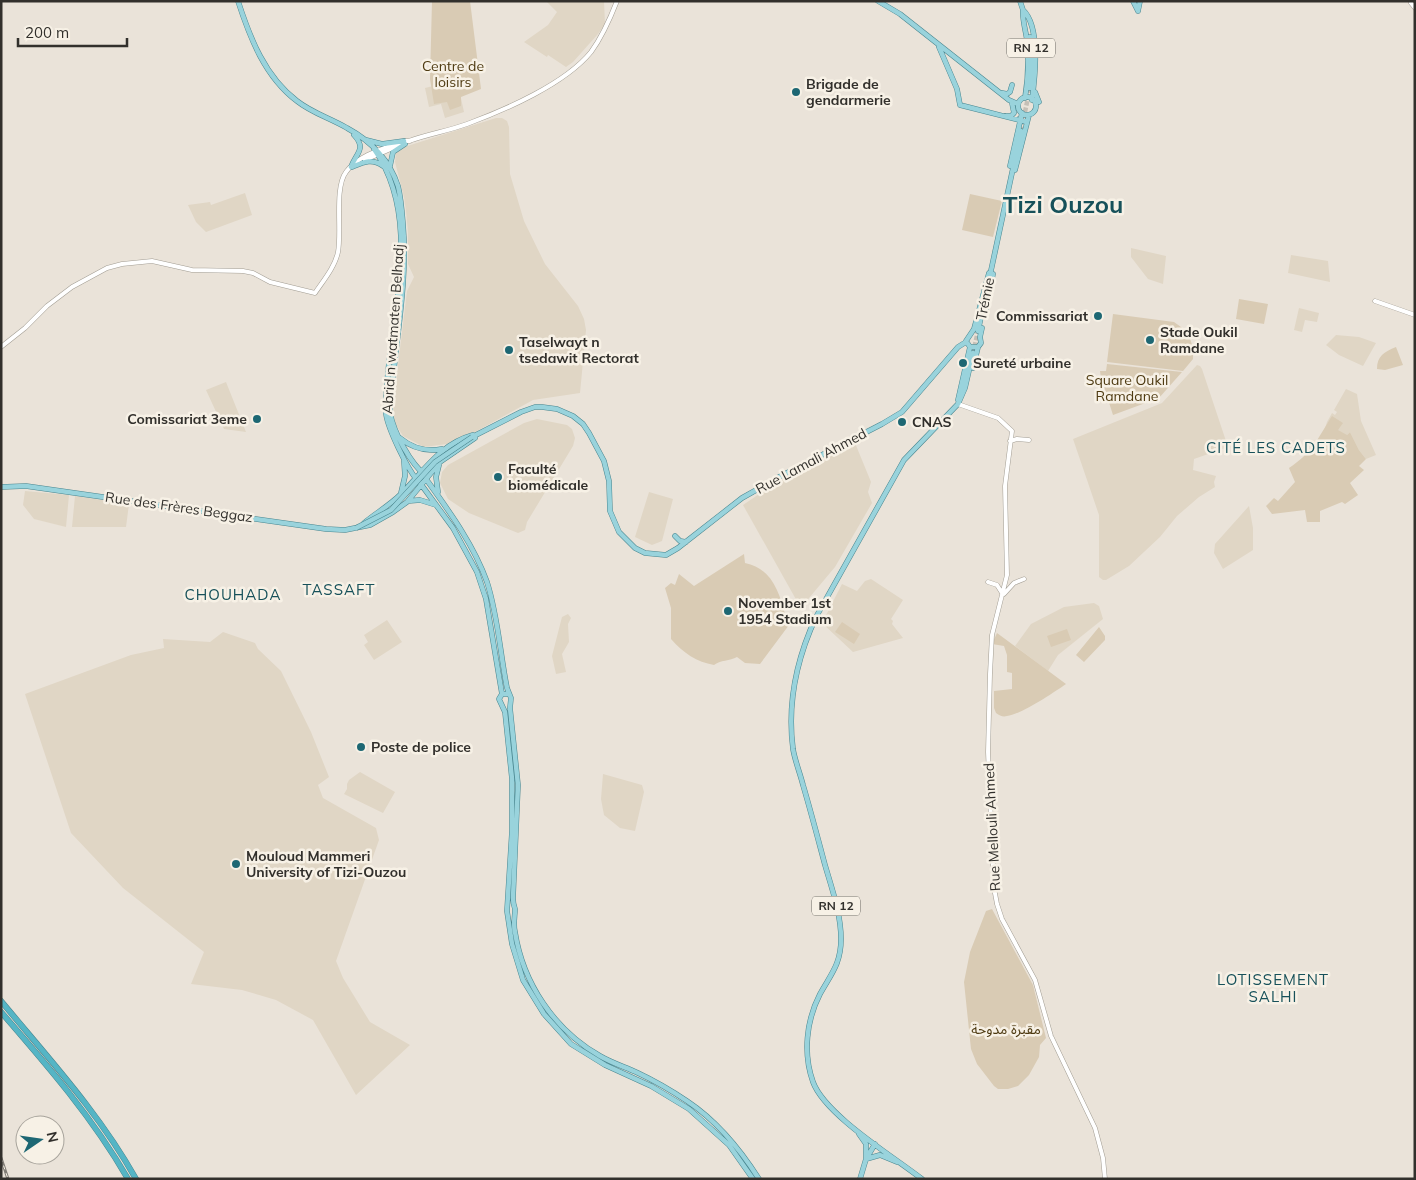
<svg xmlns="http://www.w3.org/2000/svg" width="1416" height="1180" font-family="Mulish,'Noto Sans Arabic',sans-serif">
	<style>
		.built { fill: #e0d6c5 }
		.green { fill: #d9cbb4 }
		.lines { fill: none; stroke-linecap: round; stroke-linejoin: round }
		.major-tunnel { stroke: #c5bfb6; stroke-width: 4.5; stroke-dasharray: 4.5 2; stroke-linecap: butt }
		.minor-casing { stroke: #a29d93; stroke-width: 5 }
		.major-casing { stroke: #49868f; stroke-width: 5.5 }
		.highway-casing { stroke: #49868f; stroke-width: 6 }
		.minor { stroke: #fff; stroke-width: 4 }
		.major { stroke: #99d3dc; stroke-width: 4.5 }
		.highway { stroke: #55b5c5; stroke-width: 5 }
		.rail-casing { stroke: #817d76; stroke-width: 3 }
		.rail { stroke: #f7f1e6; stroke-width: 1; stroke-dasharray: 4; stroke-linecap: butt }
		.major-bridge-casing { stroke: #49868f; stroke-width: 5.5; stroke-linecap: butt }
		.major-bridge { stroke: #99d3dc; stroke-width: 4.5 }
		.poi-dot { fill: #1d6773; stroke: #f7f1e6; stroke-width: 2 }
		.labels { text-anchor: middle; stroke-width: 5; stroke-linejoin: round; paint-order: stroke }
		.shield { fill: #f7f1e6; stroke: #6d6a64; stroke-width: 1 }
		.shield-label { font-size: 12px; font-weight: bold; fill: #32302c }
		.park-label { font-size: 14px; fill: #4e3a11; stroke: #f7f1e6 }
		.poi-label { font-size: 14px; font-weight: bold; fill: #32302c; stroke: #f7f1e6; text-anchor: start }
		.street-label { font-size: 14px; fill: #32302c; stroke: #f7f1e6 }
		.neighbourhood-label { font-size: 15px; letter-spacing: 1px; fill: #17515a; stroke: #f7f1e6 }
		.town-label { font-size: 24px; font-weight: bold; fill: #17515a; stroke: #f7f1e6 }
	</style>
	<rect width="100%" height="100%" fill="#eae3d9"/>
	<!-- built -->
	<path class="built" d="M546,1H604L605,24L598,34L573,62L566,67L548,55L547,57L524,42L548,25L557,12Z
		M457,80L464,112L445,118L441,104L429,107L425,88Z
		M496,118H502L507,121L509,127L510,174L524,221L545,264L578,306L584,319L586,330L580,393L533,400L475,432L466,434L447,444L424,447L403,436L396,425L394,417L393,406L407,291L414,277L408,264V233L406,211L404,197L395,162L396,152L401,148Z
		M245,193L252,215L206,232L196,222L188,205L210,202L211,205Z
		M1131,248L1166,256L1163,284L1148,279L1131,257Z
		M1291,255L1328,261L1330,282L1288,273Z
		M1299,308L1319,313L1317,322L1305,320L1302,332L1294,330Z
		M1336,335L1359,337L1376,343L1363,366L1339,355L1326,345Z
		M1197,365L1200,366L1202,369L1228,447L1194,459L1193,470L1216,476L1214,482L1215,487L1199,497L1177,516L1160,537L1129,566L1106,580H1103L1099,577V515L1073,439L1162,403Z
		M226,382L246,432L224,429L206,390Z
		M1346,389L1357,394L1361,421L1376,455L1366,459L1359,450L1350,432L1347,435L1316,444L1324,431L1327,422L1332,413L1335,415L1337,412L1334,410Z
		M537,419L567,425L572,429L575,438L573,446L527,522L525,530L518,533L469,513L448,499L440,483L442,472L448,465L524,423Z
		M855,443L871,482L868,492L872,503L835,567L804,604L798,603L743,505L777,482Z
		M25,491L69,495L66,527L34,519L23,505Z
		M649,492L673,499L662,541L652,545L635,537Z
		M75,496L129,504L126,527H72Z
		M1249,506L1253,528V550L1223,569L1214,553L1215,544Z
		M871,579L903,600L891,619L893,621L892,624L903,638L853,652L822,623L842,584L857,591L865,581Z
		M1094,603L1099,606L1103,619L1058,655L1048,671L1015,646L1031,624L1064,607Z
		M568,614L571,618L568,624L569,642L562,654L566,672L556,674L552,656L562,617Z
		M387,620L402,642L374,660L364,645L368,642L364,635Z
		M223,632L255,643L258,649L281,671L311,732L329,777L318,785L323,798L376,828L379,840L336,961L343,978L370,1022L410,1045L356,1095L313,1020L276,1000L242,990L191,984L204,952L123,888L71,833L25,694L131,655L164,648L163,639L210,642Z
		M360,772L395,792L383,813L344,794L347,789V784L349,780Z
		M603,774L642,785L644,792L635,831L620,828L604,815L601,799Z"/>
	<!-- green -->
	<path class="green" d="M432,1H470L481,89L461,97V106L450,110L447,102L434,104L430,79Z
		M970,194L1002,201L993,237L962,230Z
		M1239,299L1268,304L1264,324L1236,319Z
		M1113,314L1174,322L1188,332L1193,348V359L1183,371L1107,362Z
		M1396,347L1403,365L1385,370L1377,369C1377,356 1384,352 1396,347Z
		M1107,364L1182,372L1159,398L1113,415L1101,378L1100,371H1106Z
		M1332,416L1343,423L1338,430L1347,435L1350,432L1359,450L1366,459L1359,466L1364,470L1350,483L1358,495L1345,504L1342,502L1320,511V522H1307L1305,510L1272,514L1266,506L1274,498L1278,501L1295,482L1289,468C1312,453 1318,438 1332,416Z
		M744,554L745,563C771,568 779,591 785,614L795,617L760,664L745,663L737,657C730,661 720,660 714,665C697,662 683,653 671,639V608L665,588L671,583L675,585L679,574L694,586Z
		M842,622L860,634L854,644L835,632Z
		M1099,627L1105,636V640L1084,662L1076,655Z
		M1067,629L1071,640L1051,647L1047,636Z
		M997,633L1066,684C1053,693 1022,714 1007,716C1003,717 1000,716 996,713L994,708V691L1012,689V673L1007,672V655L1004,646L992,644Z
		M992,909L1033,985L1046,1038L1040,1045L1039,1057L1029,1075L1018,1086L1008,1089H998L994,1086L977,1064L971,1049L964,982L970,952L986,911Z"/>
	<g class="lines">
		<!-- major-tunnel -->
		<path class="major-tunnel" d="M1021,131L1030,88
			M973,353L978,331"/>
		<defs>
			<path id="minor" d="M1411,3L1415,8
				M409,141C428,134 448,131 467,124C505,110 565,84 591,52C602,37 610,19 617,1
				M365,160L400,145
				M1375,301L1415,315
				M1,347L25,328L47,306L72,287L107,268L122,264L152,261L192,270L243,271L253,273L270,282L315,293C323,281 335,267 338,252C342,231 334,188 346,172C358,155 385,148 404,141H410
				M958,404L998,418L1012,431L1005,486L1007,575L992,635L990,674L988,752L994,888L997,904L1002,919L1035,980L1051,1036L1095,1128L1103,1158L1105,1179
				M1010,441L1017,439L1029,440
				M988,582L997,585L1002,593
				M1004,594L1014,583L1024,579"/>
			<path id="major" d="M238,1C250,38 265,77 297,101C312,113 330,118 347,128C371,141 389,159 398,186C401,198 402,211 403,224C407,270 400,315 395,360C393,378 390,395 390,413C394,433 410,463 426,476
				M878,1L900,14L1009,100L1018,104
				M1020,1L1023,10
				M1133,1L1138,11
				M1023,10C1041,27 1035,77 1032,100
				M1023,10C1022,20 1026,31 1027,41C1029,60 1028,79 1025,98
				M1138,11L1140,1
				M939,47L957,89L960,105L1027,122
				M1030,88L1032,60L1030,37
				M1035,92L1039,102
				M1002,93L1007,94L1010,92L1012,85
				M1018 106a9 9 0 1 1 18 0a9 9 0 1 1-18 0Z
				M1006,116H1011L1014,113L1012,103
				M366,140L382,144L404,141
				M374,149C428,226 384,329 386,414C388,429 407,468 417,480
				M390,166L393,152L405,144
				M1010,166L1022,113
				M351,167C356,153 367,149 354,135
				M352,167C364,162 372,158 383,166
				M1015,170L1029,115
				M985,315L993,274
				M978,331L1021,131
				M978,347H970L966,341L974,329L989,273
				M973,368L978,347L981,343L980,337L982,328
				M958,400L970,347
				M472,437L521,412L535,407H542L557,409L573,416L583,424L589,433L604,461L609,481L610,511L619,532L635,548L645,553L666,555L678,548L742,498L781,476L882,424L902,412L958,347L966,342
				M400,438C412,448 426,452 442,449
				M426,479C449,511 474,545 487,582C498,616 500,653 507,688L511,698L510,708L518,785L513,898C513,902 514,906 515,909C515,916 513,924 515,932C523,983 554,1030 600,1056C612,1063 625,1067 638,1073C655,1081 672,1091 687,1101C717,1121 740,1149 759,1179
				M420,483L453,528L477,572L486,599L502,694
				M1,487L26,486L326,529L345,530L370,525L393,512L407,502L440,462L475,438
				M438,492L436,477L439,465
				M401,493L405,476L404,461
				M408,501L420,500L436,505
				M364,523C376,513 390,505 401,494C424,471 440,444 473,435
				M675,536L680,541L686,542
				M508,694H502L499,699L505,712L512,779V831L507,911L512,944L523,980L544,1014L571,1044L605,1065L651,1086L689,1109L729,1145L753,1179
				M859,1134L866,1144V1157
				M866,1159L880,1155L897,1162
				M860,1179L866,1159L875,1144
				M922,1179C894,1157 825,1115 813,1082C803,1054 806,1021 820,994C831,974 841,964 841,939C841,914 832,889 825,865C818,839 811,812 803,785C800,773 795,761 793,749C787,703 797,658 816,617L904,460L958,404L965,388L973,353"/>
			<path id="highway" d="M1,1001C49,1059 99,1113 136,1179
				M1,1012C47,1065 93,1118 128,1179"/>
		</defs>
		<!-- minor casing -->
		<use href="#minor" class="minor-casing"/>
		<!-- major casing -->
		<use href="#major" class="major-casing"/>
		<!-- highway casing -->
		<use href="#highway" class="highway-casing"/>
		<!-- minor -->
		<use href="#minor" class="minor"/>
		<!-- major -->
		<use href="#major" class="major"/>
		<!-- highway -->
		<use href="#highway" class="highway"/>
		<defs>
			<path id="rail" d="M1,1158L8,1179"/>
		</defs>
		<!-- rail casing -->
		<use href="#rail" class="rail-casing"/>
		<!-- rail -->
		<use href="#rail" class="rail"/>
		<defs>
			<path id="major-bridge" d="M356,528L391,510L435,462L472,437"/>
		</defs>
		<!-- major-bridge casing -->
		<use href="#major-bridge" class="major-bridge-casing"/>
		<!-- major-bridge -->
		<use href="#major-bridge" class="major-bridge"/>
	</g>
	<!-- markers -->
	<g class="poi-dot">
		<circle cx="796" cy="92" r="5"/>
		<circle cx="1098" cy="316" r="5"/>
		<circle cx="1150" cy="340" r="5"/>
		<circle cx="509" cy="350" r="5"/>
		<circle cx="963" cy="363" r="5"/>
		<circle cx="257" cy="419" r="5"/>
		<circle cx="902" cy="422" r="5"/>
		<circle cx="498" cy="477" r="5"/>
		<circle cx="728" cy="611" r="5"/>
		<circle cx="361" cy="747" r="5"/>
		<circle cx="236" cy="864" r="5"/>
	</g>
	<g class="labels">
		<!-- shield labels -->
		<g class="shield">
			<rect x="1007" y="38.5" width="48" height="19" rx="4"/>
			<rect x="812" y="896.5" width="48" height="19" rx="4"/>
		</g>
		<g class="shield-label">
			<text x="1031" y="52">RN 12</text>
			<text x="836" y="910">RN 12</text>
		</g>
		<!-- park labels -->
		<g class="park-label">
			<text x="453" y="71">Centre de<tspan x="453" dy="16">loisirs</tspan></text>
			<text x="1127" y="385">Square Oukil<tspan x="1127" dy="16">Ramdane</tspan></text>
			<text x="1006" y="1034">مقبرة مدوحة</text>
		</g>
		<!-- poi labels -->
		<g class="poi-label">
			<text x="806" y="89">Brigade de<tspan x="806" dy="16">gendarmerie</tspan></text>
			<text x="1088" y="321" text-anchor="end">Commissariat</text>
			<text x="1160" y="337">Stade Oukil<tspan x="1160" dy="16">Ramdane</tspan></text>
			<text x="519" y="347">Taselwayt n<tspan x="519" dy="16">tsedawit Rectorat</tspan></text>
			<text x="973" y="368">Sureté urbaine</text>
			<text x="247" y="424" text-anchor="end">Comissariat 3eme</text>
			<text x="912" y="427">CNAS</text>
			<text x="508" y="474">Faculté<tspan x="508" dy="16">biomédicale</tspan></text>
			<text x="738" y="608">November 1st<tspan x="738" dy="16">1954 Stadium</tspan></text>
			<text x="371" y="752">Poste de police</text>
			<text x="246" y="861">Mouloud Mammeri<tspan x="246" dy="16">University of Tizi-Ouzou</tspan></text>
		</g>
		<!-- street labels -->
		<g class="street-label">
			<text transform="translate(985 299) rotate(-78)" y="5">Trémie</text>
			<text transform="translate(393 329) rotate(-86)" y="5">Abrid n watmaten Belhadj</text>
			<text transform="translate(811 461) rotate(-28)" y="5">Rue Lamali Ahmed</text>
			<text transform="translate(179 507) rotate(8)" y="5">Rue des Frères Beggaz</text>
			<text transform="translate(992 827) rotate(-93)" y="5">Rue Mellouli Ahmed</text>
		</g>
		<!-- neighbourhood labels -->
		<g class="neighbourhood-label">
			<text x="1276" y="453">CITÉ LES CADETS</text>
			<text x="339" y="595">TASSAFT</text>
			<text x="233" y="600">CHOUHADA</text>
			<text x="1273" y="985">LOTISSEMENT<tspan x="1273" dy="17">SALHI</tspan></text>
		</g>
		<!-- town labels -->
		<g class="town-label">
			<text x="1063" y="213">Tizi Ouzou</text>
		</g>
	</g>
	<!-- border -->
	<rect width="1416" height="1180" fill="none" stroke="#32302c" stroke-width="5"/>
	<!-- north arrow -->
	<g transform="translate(40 1140) rotate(77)"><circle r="24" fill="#f7f1e6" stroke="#a8a49c"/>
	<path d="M0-4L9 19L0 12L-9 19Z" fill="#1d6773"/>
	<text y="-8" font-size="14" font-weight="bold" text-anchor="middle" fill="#32302c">N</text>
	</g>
	<!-- scale -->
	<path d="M18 38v8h109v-8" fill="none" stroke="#32302c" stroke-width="2.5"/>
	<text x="25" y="38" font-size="15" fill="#32302c" stroke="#f7f1e6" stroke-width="4" paint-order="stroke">200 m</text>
</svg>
